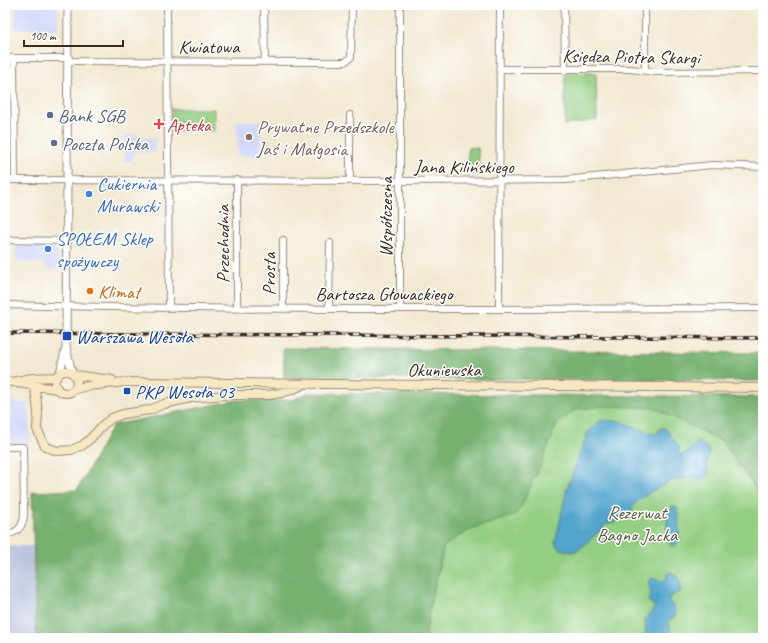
<svg xmlns="http://www.w3.org/2000/svg" width="768" height="643" font-family="Caveat,sans-serif">
	<style>
		.built { fill: #d3d9f9 }
		.industrial { fill: #bcc3de }
		.green { fill: #93ce81; stroke: #677c50 }
		.forest { fill: #76b16f; stroke: #586e46 }
		.water { fill: #53a5ce; stroke: #476876 }
		.lines { fill: none; stroke-linecap: round; stroke-linejoin: round }
		.minor-casing { stroke: #968a78; stroke-width: 8 }
		.tertiary-casing { stroke: #968a78; stroke-width: 9 }
		.secondary-casing { stroke: #968a78; stroke-width: 10 }
		.minor { stroke: #fff; stroke-width: 6 }
		.tertiary { stroke: #fff; stroke-width: 7 }
		.secondary { stroke: #f7e8c3; stroke-width: 8 }
		.rail-casing { stroke: #3b2a1e; stroke-width: 3.5 }
		.rail { stroke: #fff; stroke-width: 2; stroke-dasharray: 6; stroke-linecap: butt }
		.service-dot { fill: #5c6f8a; stroke: #fff; stroke-width: 1.5 }
		.health-dot { fill: #e0444e; stroke: #fff; stroke-width: 1.5 }
		.education-dot { fill: #8d6e63; stroke: #fff; stroke-width: 1.5 }
		.shop-dot { fill: #3f7fe0; stroke: #fff; stroke-width: 1.5 }
		.food-dot { fill: #e8710a; stroke: #fff; stroke-width: 1.5 }
		.transit-dot { fill: #1a4fb4; stroke: #fff; stroke-width: 1.5 }
		.labels { text-anchor: middle; stroke-width: 3; stroke-linejoin: round; paint-order: stroke }
		.street-label { font-size: 19px; fill: #3b2a1e; stroke: #fff }
		.service-label { font-size: 19px; fill: #4e5e75; stroke: #fff; text-anchor: start }
		.health-label { font-size: 19px; fill: #be3a42; stroke: #fff; text-anchor: start }
		.education-label { font-size: 19px; fill: #785e54; stroke: #fff; text-anchor: start }
		.shop-label { font-size: 19px; fill: #366cbe; stroke: #fff; text-anchor: start }
		.food-label { font-size: 19px; fill: #c56008; stroke: #fff; text-anchor: start }
		.transit-label { font-size: 19px; fill: #164399; stroke: #fff; text-anchor: start }
		.park-label { font-size: 19px; fill: #555b3c; stroke: #fff }
	</style>
	<rect width="100%" height="100%" fill="#fff"/>
	<filter id="ink" filterUnits="userSpaceOnUse"><feTurbulence type="fractalNoise" baseFrequency=".025" numOctaves="2"/><feDisplacementMap in="SourceGraphic" scale="8" xChannelSelector="R" yChannelSelector="G"/><feConvolveMatrix kernelMatrix="1 2 1 2 8 2 1 2 1" color-interpolation-filters="sRGB"/></filter>
	<filter id="wash" filterUnits="userSpaceOnUse"><feTurbulence type="fractalNoise" baseFrequency=".012" numOctaves="4" result="noise"/><feDisplacementMap in="SourceGraphic" scale="16" xChannelSelector="R" yChannelSelector="G"/><feGaussianBlur stdDeviation="0.9" result="paint"/><feColorMatrix in="noise" values="0 0 0 0 0 0 0 0 0 0 0 0 0 0 0 0 0 1.4 0 .05"/><feComposite in="paint" operator="in"/></filter>
	<g filter="url(#wash)">
		<rect width="100%" height="100%" fill="#f2e9d2"/>
		<!-- built -->
		<path class="built" d="M15,5H58V29H15Z
			M237,121H261L260,156H238Z
			M125,135L144,136L145,138H155V151H149V153L134,151L133,159L131,161H125Z
			M16,244L53,245L56,247V251L58,253L57,270L46,269L45,263L16,262Z
			M5,396L19,403H29L30,443L5,442Z"/>
		<!-- industrial -->
		<path class="industrial" d="M5,546H33L36,638H5Z"/>
		<!-- green -->
		<path class="green" d="M565,73H596L597,120L565,125Z
			M172,109H214V131L172,130Z
			M468,148H478L479,168L468,169Z
			M564,404L655,407L724,437L763,492V638H425L431,601L444,546Z"/>
		<!-- forest -->
		<path class="forest" d="M283,348L763,353V381L284,378Z
			M307,393L763,397V499L722,441L654,408L607,406L576,409L557,424L542,462L521,507L513,516L471,529L444,546L431,601L425,638H36L32,492L77,490L113,425L237,400H292Z"/>
		<!-- water -->
		<path class="water" d="M601,420L623,422L653,434L658,433L660,428H665L680,448L678,454L681,455L689,451L698,442C707,446 713,452 707,461L708,475L703,480C697,479 691,477 685,478C672,478 641,496 633,506C632,508 631,512 631,515L620,521L608,523L580,549L572,552L558,548L555,543L567,488L588,432Z
			M673,505L677,508L680,541L675,546L670,545C666,531 665,518 673,505Z
			M671,572C680,577 681,582 680,592L669,597V602L671,605H674L676,613L675,616L669,621L671,638H646L645,619L654,609V605L649,602L648,599L650,597C652,591 648,587 649,580L653,578C659,581 662,583 667,578V574Z"/>
	</g>
	<g filter="url(#ink)">
		<g class="lines">
			<defs>
				<path id="minor" d="M167,5L169,307
					M264,5L265,62
					M400,5V308
					M564,5L565,70
					M645,5V71
					M5,58H69
					M14,58L15,180
					M69,61L345,62L351,57L352,5
					M499,69H630L656,72L763,71
					M5,180L400,181L565,180L712,165L763,167
					M350,181V115
					M5,240L68,241
					M283,240V308
					M5,305C258,311 510,309 763,308
					M237,307V180
					M329,308L330,243
					M499,309L500,5
					M5,447H23L24,513C24,525 18,534 5,534"/>
				<path id="tertiary" d="M68,5L66,347L72,373
					M60,373L65,351"/>
				<path id="secondary" d="M55 382a11 11 0 1 1 22 0a11 11 0 1 1-22 0Z
					M74,375L112,380
					M32,378L36,395L38,413L37,429L45,446L49,448L58,451L71,450L83,445L90,439L104,424L112,418L123,414L150,410L164,404L191,398L225,395H268L281,393L292,390L304,384
					M5,382H12L32,378L56,377
					M17,383L57,389
					M75,389L88,386L125,382L763,388"/>
			</defs>
			<!-- minor casing -->
			<use href="#minor" class="minor-casing"/>
			<!-- tertiary casing -->
			<use href="#tertiary" class="tertiary-casing"/>
			<!-- secondary casing -->
			<use href="#secondary" class="secondary-casing"/>
			<!-- minor -->
			<use href="#minor" class="minor"/>
			<!-- tertiary -->
			<use href="#tertiary" class="tertiary"/>
			<!-- secondary -->
			<use href="#secondary" class="secondary"/>
			<defs>
				<path id="rail" d="M5,333L763,338"/>
			</defs>
			<!-- rail casing -->
			<use href="#rail" class="rail-casing"/>
			<!-- rail -->
			<use href="#rail" class="rail"/>
		</g>
	</g>
	<!-- markers -->
	<g class="service-dot">
		<circle cx="50" cy="115" r="4"/>
		<circle cx="54" cy="143" r="4"/>
	</g>
	<path class="health-dot" d="M157 118h4v4h4v4h-4v4h-4v-4h-4v-4h4z"/>
	<circle class="education-dot" cx="249" cy="137" r="4"/>
	<g class="shop-dot">
		<circle cx="89" cy="194" r="4"/>
		<circle cx="48" cy="249" r="4"/>
	</g>
	<circle class="food-dot" cx="90" cy="291" r="4"/>
	<g class="transit-dot">
		<rect x="62" y="331" width="10" height="10" rx="2"/>
		<rect x="123" y="387" width="8" height="8" rx="2"/>
	</g>
	<g class="labels">
		<!-- street labels -->
		<g class="street-label">
			<text x="209" y="53">Kwiatowa</text>
			<text transform="translate(631 56) rotate(1)" y="7">Księdza Piotra Skargi</text>
			<text x="464" y="173">Jana Kilińskiego</text>
			<text transform="translate(385 217) rotate(-90)" y="7">Współczesna</text>
			<text transform="translate(222 244) rotate(-90)" y="7">Przechodnia</text>
			<text transform="translate(268 274) rotate(-90)" y="7">Prosta</text>
			<text x="384" y="300">Bartosza Głowackiego</text>
			<text x="444" y="376">Okuniewska</text>
		</g>
		<!-- service labels -->
		<g class="service-label">
			<text x="58" y="122">Bank SGB</text>
			<text x="62" y="150">Poczta Polska</text>
		</g>
		<!-- health labels -->
		<g class="health-label">
			<text x="167" y="131">Apteka</text>
		</g>
		<!-- education labels -->
		<g class="education-label">
			<text x="257" y="133">Prywatne Przedszkole<tspan x="257" dy="22">Jaś i Małgosia</tspan></text>
		</g>
		<!-- shop labels -->
		<g class="shop-label">
			<text x="97" y="190">Cukiernia<tspan x="97" dy="22">Murawski</tspan></text>
			<text x="56" y="245">SPOŁEM Sklep<tspan x="56" dy="22">spożywczy</tspan></text>
		</g>
		<!-- food labels -->
		<g class="food-label">
			<text x="98" y="298">Klimat</text>
		</g>
		<!-- transit labels -->
		<g class="transit-label">
			<text x="76" y="343">Warszawa Wesoła</text>
			<text x="135" y="398">PKP Wesoła 03</text>
		</g>
		<!-- park labels -->
		<g class="park-label">
			<text x="637" y="519">Rezerwat<tspan x="637" dy="22">Bagno Jacka</tspan></text>
		</g>
	</g>
	<!-- margin -->
	<rect width="768" height="643" fill="none" stroke="#fff" stroke-width="20"/>
	<!-- scale -->
	<path d="M24 40v6h99v-6" fill="none" stroke="#3b2a1e" stroke-width="2"/>
	<text x="30" y="40" font-size="12" fill="#3b2a1e" stroke="#ffffff" stroke-width="3" paint-order="stroke">100 m</text>
</svg>
